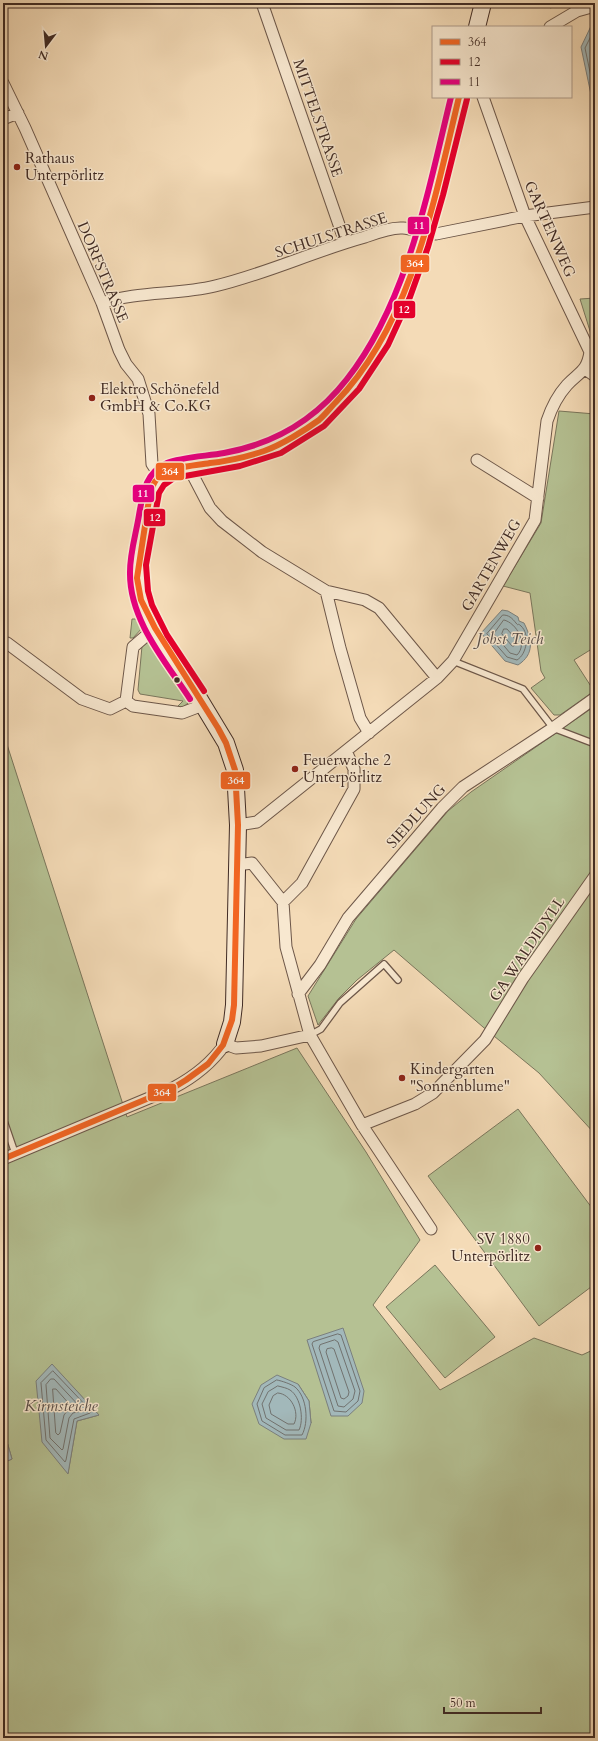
<svg xmlns="http://www.w3.org/2000/svg" width="598" height="1741" font-family="Cardo,serif">
	<style>
		.green { fill: #b5c193; stroke: #7a765c; fill-rule: evenodd }
		.water { fill: #a2b8ba; stroke: #7b807e }
		.lines { fill: none; stroke-linecap: round; stroke-linejoin: round }
		.shore { stroke: #71726f; stroke-width: 1 }
		.lane-casing { stroke: #6d5749; stroke-width: 8 }
		.street-casing { stroke: #6d5749; stroke-width: 13 }
		.secondary-casing { stroke: #402b24; stroke-width: 18 }
		.lane { stroke: #f8e8d0; stroke-width: 5.5 }
		.street { stroke: #f8e8d0; stroke-width: 11 }
		.secondary { stroke: #f8e8d0; stroke-width: 16 }
		.bus-1-casing { stroke: #f8e8d0; stroke-width: 9 }
		.bus-2-casing { stroke: #f8e8d0; stroke-width: 9 }
		.bus-3-casing { stroke: #f8e8d0; stroke-width: 9 }
		.bus-1 { stroke: #f26522; stroke-width: 6 }
		.bus-2 { stroke: #e4002b; stroke-width: 6 }
		.bus-3 { stroke: #e5007d; stroke-width: 6 }
		.poi-dot { fill: #8f2418; stroke: #f8e8d0; stroke-width: 1.5 }
		.bus-dot { fill: #402b24; stroke: #f8e8d0; stroke-width: 1.5 }
		.labels { text-anchor: middle; stroke-width: 3; stroke-linejoin: round; paint-order: stroke }
		.street-label { font-size: 15px; fill: #402b24; stroke: #f8e8d0 }
		.poi-label { font-size: 15px; fill: #402b24; stroke: #f8e8d0; text-anchor: start }
		.water-label { font-size: 16px; font-style: italic; fill: #584e4a; stroke: #f8e8d0 }
		.line-badge { stroke: #f8e8d0; stroke-width: 1.5 }
		.badge-label { font-size: 11px; text-anchor: middle; font-weight: bold; fill: #fff }
	</style>
	<rect width="100%" height="100%" fill="#f4dbb7"/>
	<filter id="stains"><feTurbulence type="fractalNoise" baseFrequency=".005" numOctaves="4"/><feColorMatrix values="0 0 0 0 .2 0 0 0 0 .09 0 0 0 0 .02 0 0 0 .5 -.17"/></filter>
	<radialGradient id="worn" r=".72"><stop offset=".6" stop-color="#630" stop-opacity="0"/><stop offset="1" stop-color="#630" stop-opacity=".3"/></radialGradient>
	<!-- green -->
	<path class="green" d="M595,298V347L580,299Z
		M559,411L595,414V647L574,660L594,691L560,715H554L531,688L545,678L541,671L530,593L503,586L541,523Z
		M132,619H138L143,627L133,638H130Z
		M147,641H151L189,698L188,703L182,708H176L183,701L140,694L138,690L142,646Z
		M595,706V1134L539,1073L483,1027L394,950L357,980L339,998L318,1025L308,996L356,919L448,811L471,792Z
		M3,732L127,1117L297,1048L366,1152L420,1240L373,1305L440,1390L534,1338L582,1355L595,1349V1738H3V1463L12,1459L3,1428ZM52,1365L99,1415L77,1421L68,1473ZM298,1384L309,1401L311,1423Z
		M518,1109L595,1212V1284L539,1326L428,1176Z
		M435,1265L495,1337L445,1378L386,1307Z"/>
	<!-- water -->
	<path class="water" d="M545,3H569L550,8Z
		M592,24H595V106L593,104L581,47Z
		M502,610L508,611L518,617L519,621L524,623C532,639 535,654 518,665L505,661L481,633Z
		M343,1328L364,1391L362,1403L348,1416H331L307,1340Z
		M52,1364L99,1415L77,1421L68,1474L42,1442L36,1381Z
		M277,1375L298,1384L309,1401L311,1423L306,1439H284L259,1424L252,1404L261,1385Z
		M3,1428L12,1459L3,1463Z"/>
	<g class="lines">
		<!-- shore -->
		<path class="shore" d="M595,28L585,48L595,96
			M503,615C509,615 512,618 516,623C519,627 517,622 521,626C530,634 527,654 517,660L507,657L487,634Z
			M504,620C517,623 528,644 517,655L510,653L494,634Z
			M504,629H507C512,635 517,638 514,646H512L502,634Z
			M338,1334L341,1335L360,1391L358,1401L346,1412L334,1411L312,1344L313,1342Z
			M335,1340L338,1342L355,1391L353,1399L344,1407L338,1406L319,1348L320,1345Z
			M332,1348L334,1349L349,1392L348,1396L344,1399L341,1398L326,1352L327,1349Z
			M53,1371L91,1411L90,1413L74,1419L66,1460L65,1462L46,1440L41,1383Z
			M51,1379H54L82,1409L81,1411L73,1413L69,1418L63,1449L62,1450L50,1438L46,1385Z
			M277,1380C282,1381 291,1384 295,1387C307,1397 309,1422 302,1435H285L262,1421L257,1404L264,1388Z
			M278,1386C282,1387 287,1388 290,1390C301,1397 304,1420 299,1430H286L266,1418L262,1404L268,1392Z
			M53,1389H56L71,1406L64,1415L60,1433L58,1435L56,1433Z
			M278,1393C291,1394 300,1412 294,1424H288L271,1414L269,1405L273,1396Z"/>
		<defs>
			<path id="lane" d="M453,661L523,689L553,728L595,744
				M310,1035L321,1029L340,1003L384,964L398,980
				M3,1118L15,1153"/>
			<path id="street" d="M262,3L345,242
				M550,27L577,11L595,6
				M3,83L25,128L102,303L119,350L126,364L138,379L149,414L152,464L160,476
				M3,119L18,113
				M102,303C138,291 178,295 215,286C266,274 314,251 365,237C376,233 391,227 403,228C414,229 423,234 436,234L525,216L595,207
				M585,369L595,376
				M477,460L538,498
				M188,466L210,508L222,521L262,552L326,591L365,600L379,608L437,678
				M326,591L340,648L360,718L369,733
				M7,643L82,699L110,709L126,701
				M185,675L197,695
				M126,701L133,647L155,628
				M126,701L133,706L182,713L203,705
				M346,751L354,769V789L302,883L283,902L286,947L310,1035L362,1125L431,1229
				M238,825L257,822L437,678L453,661L535,520L547,421C551,409 558,395 567,385C579,372 587,372 590,352L525,216L483,97
				M237,865L252,863L283,902
				M298,994L320,965L348,918L442,808L463,787L553,728L595,698
				M362,1125L415,1104L433,1093L485,1040L523,978L595,876
				M3,1159L173,1088C194,1077 211,1064 225,1044L236,1048L261,1046L310,1035"/>
			<path id="secondary" d="M477,27L483,3
				M185,675C171,654 148,623 141,600C132,574 142,544 147,518C149,507 148,493 154,483C158,476 165,473 171,470C206,463 244,461 277,446C400,389 429,215 459,97
				M197,695L226,743L235,770L238,825L234,1005L232,1022L225,1044"/>
		</defs>
		<!-- lane casing -->
		<use href="#lane" class="lane-casing"/>
		<!-- street casing -->
		<use href="#street" class="street-casing"/>
		<!-- secondary casing -->
		<use href="#secondary" class="secondary-casing"/>
		<!-- lane -->
		<use href="#lane" class="lane"/>
		<!-- street -->
		<use href="#street" class="street"/>
		<!-- secondary -->
		<use href="#secondary" class="secondary"/>
		<defs>
			<path id="bus-1" d="M3,1159L173,1088L186,1080L208,1064L223,1045L232,1020L234,1005L238,825L235,770L226,743L218,728L155,628L141,600L137,578L150,493C153,486 154,480 161,476C175,466 194,466 210,463C228,461 246,457 264,451C281,445 304,431 319,420C325,415 330,408 336,402C412,323 434,201 459,97"/>
			<path id="bus-2" d="M204,691L167,635L152,605L148,591L146,565L159,493L164,485L174,478L240,466L281,453L324,426L359,389L388,345L410,297L428,247L443,195L467,99"/>
			<path id="bus-3" d="M190,699C166,662 129,620 130,572C130,552 136,534 139,515C143,493 145,473 167,463C181,457 208,456 224,453C274,444 316,419 347,379C408,301 428,191 451,97"/>
		</defs>
		<!-- bus-1 casing -->
		<use href="#bus-1" class="bus-1-casing"/>
		<!-- bus-2 casing -->
		<use href="#bus-2" class="bus-2-casing"/>
		<!-- bus-3 casing -->
		<use href="#bus-3" class="bus-3-casing"/>
		<!-- bus-1 -->
		<use href="#bus-1" class="bus-1"/>
		<!-- bus-2 -->
		<use href="#bus-2" class="bus-2"/>
		<!-- bus-3 -->
		<use href="#bus-3" class="bus-3"/>
	</g>
	<!-- markers -->
	<g class="poi-dot">
		<circle cx="17" cy="167" r="4"/>
		<circle cx="92" cy="398" r="4"/>
		<circle cx="295" cy="769" r="4"/>
		<circle cx="402" cy="1078" r="4"/>
		<circle cx="538" cy="1248" r="4"/>
	</g>
	<circle class="bus-dot" cx="177" cy="680" r="3.5"/>
	<g class="labels">
		<!-- street labels -->
		<g class="street-label">
			<text transform="translate(318 118) rotate(71)" y="5">MITTELSTRASSE</text>
			<text transform="translate(550 229) rotate(66)" y="5">GARTENWEG</text>
			<text transform="translate(331 235) rotate(-18)" y="5">SCHULSTRASSE</text>
			<text transform="translate(103 272) rotate(67)" y="5">DORFSTRASSE</text>
			<text transform="translate(491 565) rotate(-60)" y="5">GARTENWEG</text>
			<text transform="translate(416 816) rotate(-48)" y="5">SIEDLUNG</text>
			<text transform="translate(527 949) rotate(-56)" y="5">GA WALDIDYLL</text>
		</g>
		<!-- poi labels -->
		<g class="poi-label">
			<text x="25" y="163">Rathaus<tspan x="25" dy="17">Unterpörlitz</tspan></text>
			<text x="100" y="394">Elektro Schönefeld<tspan x="100" dy="17">GmbH &amp; Co.KG</tspan></text>
			<text x="303" y="765">Feuerwache 2<tspan x="303" dy="17">Unterpörlitz</tspan></text>
			<text x="410" y="1074">Kindergarten<tspan x="410" dy="17">"Sonnenblume"</tspan></text>
			<text x="530" y="1244" text-anchor="end">SV 1880<tspan x="530" dy="17">Unterpörlitz</tspan></text>
		</g>
		<!-- water labels -->
		<g class="water-label">
			<text x="510" y="644">Jobst Teich</text>
			<text x="61" y="1411">Kirmsteiche</text>
		</g>
	</g>
	<g class="line-badge">
		<rect x="407" y="216" width="23" height="19" rx="4" fill="#e5007d"/>
		<rect x="400" y="254" width="30" height="19" rx="4" fill="#f26522"/>
		<rect x="393" y="300" width="23" height="19" rx="4" fill="#e4002b"/>
		<rect x="155" y="462" width="30" height="19" rx="4" fill="#f26522"/>
		<rect x="132" y="484" width="23" height="19" rx="4" fill="#e5007d"/>
		<rect x="143" y="508" width="23" height="19" rx="4" fill="#e4002b"/>
		<rect x="220" y="771" width="31" height="19" rx="4" fill="#f26522"/>
		<rect x="147" y="1083" width="30" height="19" rx="4" fill="#f26522"/>
	</g>
	<g class="badge-label">
		<text x="419" y="229">11</text>
		<text x="415" y="267">364</text>
		<text x="404" y="313">12</text>
		<text x="170" y="475">364</text>
		<text x="143" y="497">11</text>
		<text x="155" y="521">12</text>
		<text x="236" y="784">364</text>
		<text x="162" y="1096">364</text>
	</g>
	<!-- margin -->
	<rect width="598" height="1741" fill="none" stroke="#f4dbb7" stroke-width="16"/>
	<rect x="4" y="4" width="590" height="1733" fill="none" stroke="#402b24" stroke-width="2"/>
	<rect x="8" y="8" width="582" height="1725" fill="none" stroke="#402b24"/>
	<!-- legend -->
	<rect x="432" y="26" width="140" height="72" fill="#f8e8d0" stroke="#ae9c8b"/>
	<rect x="440" y="39" width="20" height="6" fill="#f26522" stroke="#ae9c8b"/>
	<text x="468" y="46" font-size="12" fill="#402b24">364</text>
	<rect x="440" y="59" width="20" height="6" fill="#e4002b" stroke="#ae9c8b"/>
	<text x="468" y="66" font-size="12" fill="#402b24">12</text>
	<rect x="440" y="79" width="20" height="6" fill="#e5007d" stroke="#ae9c8b"/>
	<text x="468" y="86" font-size="12" fill="#402b24">11</text>
	<!-- north arrow -->
	<g transform="translate(46 46) rotate(196)" stroke="#f8e8d0" stroke-width="3" paint-order="stroke">
	<path d="M0-3L7 15L0 10L-7 15Z" fill="#402b24"/>
	<text y="-6" font-size="11" font-weight="bold" text-anchor="middle" fill="#402b24">N</text>
	</g>
	<!-- scale -->
	<path d="M444 1707v6h97v-6" fill="none" stroke="#402b24" stroke-width="2"/>
	<text x="450" y="1707" font-size="12" fill="#402b24" stroke="#f8e8d0" stroke-width="3" paint-order="stroke">50 m</text>
	<rect width="100%" height="100%" filter="url(#stains)"/>
	<rect width="100%" height="100%" fill="url(#worn)"/>
</svg>
